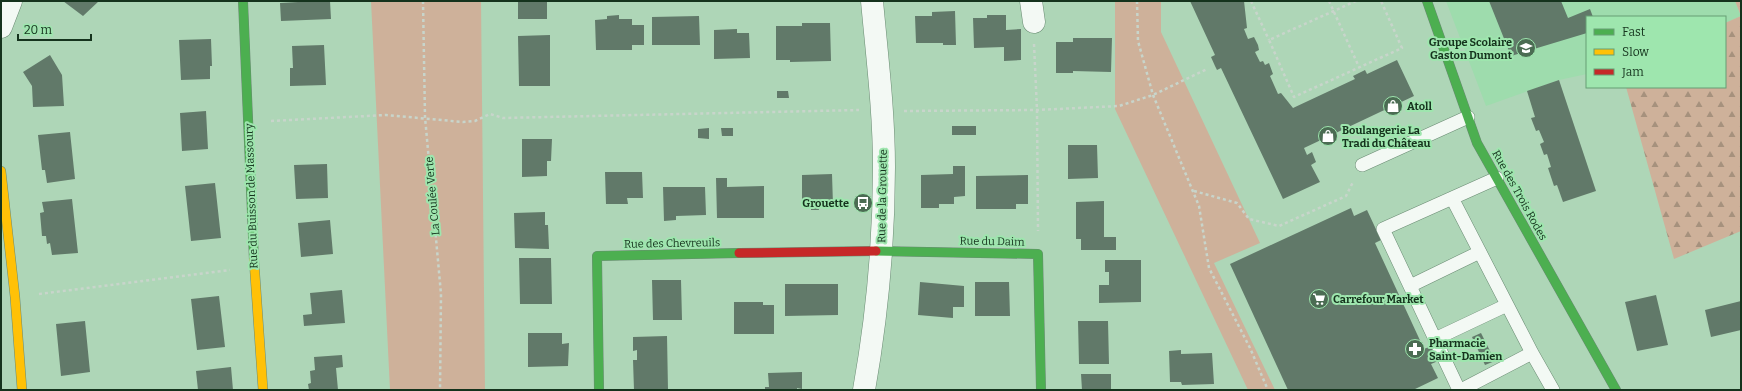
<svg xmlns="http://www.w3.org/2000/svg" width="1742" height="391" font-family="Bitter,serif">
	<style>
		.built { fill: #9edcad }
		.green { fill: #ceb19a }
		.forest { fill: url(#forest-firs) }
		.building { fill: #617969 }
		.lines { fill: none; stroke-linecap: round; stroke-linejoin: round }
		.lane-casing { stroke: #6a8b73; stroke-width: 14 }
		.street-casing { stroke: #6a8b73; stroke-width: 23 }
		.fast-casing { stroke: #6a8b73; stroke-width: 10 }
		.slow-casing { stroke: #6a8b73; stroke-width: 10 }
		.jam-casing { stroke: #6a8b73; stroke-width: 10 }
		.path { stroke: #c8d5cb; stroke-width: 2.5; stroke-dasharray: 3 3; stroke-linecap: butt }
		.lane { stroke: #f3f9f4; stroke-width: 13 }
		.street { stroke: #f3f9f4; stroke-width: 22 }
		.fast { stroke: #4caf50; stroke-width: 9 }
		.slow { stroke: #ffc107; stroke-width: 9 }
		.jam { stroke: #c62828; stroke-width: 9 }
		.labels { text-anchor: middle; stroke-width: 4; stroke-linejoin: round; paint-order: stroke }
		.poi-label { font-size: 11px; font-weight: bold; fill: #15331d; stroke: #9ee6ae; text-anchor: start }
		.street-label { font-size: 11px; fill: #15331d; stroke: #9ee6ae }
	</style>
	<defs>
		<pattern id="forest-firs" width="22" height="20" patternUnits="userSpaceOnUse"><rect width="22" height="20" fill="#ceb19a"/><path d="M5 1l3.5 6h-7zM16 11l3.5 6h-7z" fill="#a6917d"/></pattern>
	</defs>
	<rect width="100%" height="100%" fill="#aed6b7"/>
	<!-- built -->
	<path class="built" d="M1446,1H1735L1741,16L1725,23V17H1587V74L1559,80L1486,106Z"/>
	<!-- green -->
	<path class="green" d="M371,1H481L485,390H390Z
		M1115,1H1161V32L1260,243L1214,263L1275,390H1248L1115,109Z"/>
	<!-- forest -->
	<path class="forest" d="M1735,1H1741V231L1674,259L1626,87H1725V23L1741,16Z"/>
	<!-- building -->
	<path class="building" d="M63,1H99L83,16Z
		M298,1H330L331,19L281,21L280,3L298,2Z
		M518,1H547V19H518Z
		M1190,1H1244L1247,28L1244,29L1248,39L1254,37L1258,45L1259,50L1255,52L1260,62L1263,61L1265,65L1269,63L1273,74L1270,76L1278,94L1281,93L1293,108L1355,79L1353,76L1365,70L1367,74L1397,60L1414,96L1304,148L1307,155L1312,152L1316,162L1311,165L1320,182L1283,199L1221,68L1217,70L1215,66L1211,57L1215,55Z
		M1489,1H1561L1568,18L1590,9L1593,17H1587V33L1511,56Z
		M955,11L956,45H943V43H916L915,16H932V12Z
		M619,15V19H632V25H644V45H632V50H596L595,20L607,19V16Z
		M987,15H1006V30L1021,29V60L1004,61V47L974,48L973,18H987Z
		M699,16L700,45H652V17Z
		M802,23H830L831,61L790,62V60H776V26H802Z
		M737,29V33H749L750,58L714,59V30Z
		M550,35V86H519L518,36Z
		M1073,38H1112L1111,72L1073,71V73H1056V42H1073Z
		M211,39L212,66H210V79L181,80L179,40Z
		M324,45L326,85L290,86V68H293L292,46Z
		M50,55L62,75L64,106L33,107L32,86L23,72Z
		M1559,80L1596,191L1563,202L1557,185L1554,186L1548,168L1551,167L1547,154L1544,155L1540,144L1544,142L1539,130L1536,131L1531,118L1535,117L1527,91Z
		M777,91H788L789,98H777Z
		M206,111L208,149L182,151L180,113Z
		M952,126H976V135H952Z
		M709,128V139L698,138V129Z
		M721,128H733V136H722Z
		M70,132L75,179L47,183L45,170H42L38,135Z
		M522,139H552L551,161H547V176L522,177Z
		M1068,145H1097L1098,178L1068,179Z
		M327,164L328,198L296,199L294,165Z
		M953,166H965V196L954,197V204H939V208H921V175L953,174Z
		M605,172H642L643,198H627L628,204H606Z
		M832,174L833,205L818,206L819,210H811V206H802V175Z
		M1028,175V204H1016V209H976V176Z
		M716,178H727V187L764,186V218H717Z
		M215,183L221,238L191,241L185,186Z
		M663,187H705L706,215L676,216V220L664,221Z
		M72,199L78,253L52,255L50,243L47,244L46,236H42L40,213L44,212L42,202Z
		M1104,201V237H1116V250H1081V239H1076V202Z
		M1351,208L1354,216L1367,210L1381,240L1375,243L1424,349L1431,346L1438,361L1431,364L1438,378L1413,390H1288L1230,264Z
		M545,212V225H548L549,249L515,248L514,213Z
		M330,220L333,254L301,257L298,223Z
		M519,258H551L552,304H520Z
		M1105,260H1141V302L1099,303V285H1109V272H1105Z
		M652,280H681L682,320H653Z
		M920,282L964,286V307H953V318L918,315Z
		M975,282H1009L1010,316H975Z
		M785,284H838V315L785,316Z
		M342,290L345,323L304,326L303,315L312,314L310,293Z
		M1656,295L1668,345L1637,351L1625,302Z
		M219,296L225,347L197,350L191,299Z
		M1741,301V330L1711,337L1705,310Z
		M734,302H763V305H774V334H734Z
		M85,321L90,372L61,376L56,324Z
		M1078,321H1108L1109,364H1079Z
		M528,333H562V344L569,343L568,366L528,367Z
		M1481,333L1495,361L1485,365L1472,337Z
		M667,336L668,390H634L633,360H637V350L633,351V337Z
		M1181,350V354L1212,353L1214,384L1182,385L1181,382H1170L1169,351Z
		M342,355L343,367L336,368L338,390H309L308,384L311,383L310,371L315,370L314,357Z
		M231,367L233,390H198L196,371Z
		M802,372V389L797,388V390H765V387H769L768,373Z
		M1081,374H1111V390H1082Z"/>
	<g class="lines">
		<defs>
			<path id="lane" d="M1362,165L1468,117
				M1452,198L1532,353L1553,390
				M1410,286L1480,252
				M1435,339L1507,305
				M1459,390L1383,229L1497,178
				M1461,390L1532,353"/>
			<path id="street" d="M1031,1L1034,22
				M1,27L11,1
				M864,390C877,317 884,242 884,167C884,112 877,56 872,1"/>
			<path id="fast" d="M243,1L254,260
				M1427,1L1477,143L1616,390
				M876,251L1038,254L1041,390
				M599,390L597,256L739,253"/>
			<path id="slow" d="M1,171L15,297L22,390
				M254,260L263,390"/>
			<path id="jam" d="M739,253L876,251"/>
		</defs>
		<!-- lane casing -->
		<use href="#lane" class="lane-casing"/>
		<!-- street casing -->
		<use href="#street" class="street-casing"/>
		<!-- fast casing -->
		<use href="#fast" class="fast-casing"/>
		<!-- slow casing -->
		<use href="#slow" class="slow-casing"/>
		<!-- jam casing -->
		<use href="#jam" class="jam-casing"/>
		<!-- path -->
		<path class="path" d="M423,1L425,117L441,294L440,390
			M1137,1L1138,41L1153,95L1199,206L1209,268L1250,348L1268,390
			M1251,1L1269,40
			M1329,1L1359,67
			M1356,1L1269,40L1294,97L1402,48L1381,1
			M1034,44L1037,110L1038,231
			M904,111L1037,110L1119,106L1153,95L1207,69
			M271,121L386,115L463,122L475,121L490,114L503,118L859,110
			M1194,191L1237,203L1249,219L1279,226L1346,196L1353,182
			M39,294L230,270"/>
		<!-- lane -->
		<use href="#lane" class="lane"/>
		<!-- street -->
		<use href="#street" class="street"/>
		<!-- fast -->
		<use href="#fast" class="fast"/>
		<!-- slow -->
		<use href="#slow" class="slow"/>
		<!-- jam -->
		<use href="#jam" class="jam"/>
	</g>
	<!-- icons -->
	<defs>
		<symbol id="school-disc" viewBox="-11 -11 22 22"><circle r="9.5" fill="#4b6c53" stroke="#9ee6ae"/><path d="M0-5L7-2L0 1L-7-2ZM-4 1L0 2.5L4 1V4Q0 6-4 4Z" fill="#fff"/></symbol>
		<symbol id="shop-disc" viewBox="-11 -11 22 22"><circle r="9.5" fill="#4b6c53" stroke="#9ee6ae"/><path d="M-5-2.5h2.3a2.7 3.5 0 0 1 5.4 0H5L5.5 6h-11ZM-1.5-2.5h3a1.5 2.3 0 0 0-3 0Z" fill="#fff"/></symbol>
		<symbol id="bus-disc" viewBox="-11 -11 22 22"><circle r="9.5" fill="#4b6c53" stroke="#9ee6ae"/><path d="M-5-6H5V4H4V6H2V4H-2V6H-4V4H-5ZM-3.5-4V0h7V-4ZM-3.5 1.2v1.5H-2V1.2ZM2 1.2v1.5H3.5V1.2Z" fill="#fff"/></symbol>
		<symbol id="supermarket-disc" viewBox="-11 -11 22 22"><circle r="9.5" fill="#4b6c53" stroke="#9ee6ae"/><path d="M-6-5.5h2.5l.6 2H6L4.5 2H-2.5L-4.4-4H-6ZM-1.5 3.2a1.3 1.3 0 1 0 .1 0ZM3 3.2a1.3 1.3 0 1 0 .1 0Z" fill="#fff"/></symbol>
		<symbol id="pharmacy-disc" viewBox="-11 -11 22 22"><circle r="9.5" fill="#4b6c53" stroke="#9ee6ae"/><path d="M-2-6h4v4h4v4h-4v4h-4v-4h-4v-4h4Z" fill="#fff"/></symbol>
	</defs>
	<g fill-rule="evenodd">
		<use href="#school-disc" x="1515" y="37" width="22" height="22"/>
		<use href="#shop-disc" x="1382" y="95" width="22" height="22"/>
		<use href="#shop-disc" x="1317" y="125" width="22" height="22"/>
		<use href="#bus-disc" x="852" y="192" width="22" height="22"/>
		<use href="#supermarket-disc" x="1308" y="288" width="22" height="22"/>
		<use href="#pharmacy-disc" x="1404" y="338" width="22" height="22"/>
	</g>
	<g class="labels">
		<!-- poi labels -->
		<g class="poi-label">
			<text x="1512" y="46" text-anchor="end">Groupe Scolaire<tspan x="1512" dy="13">Gaston Dumont</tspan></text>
			<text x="1407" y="110">Atoll</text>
			<text x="1342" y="134">Boulangerie La<tspan x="1342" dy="13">Tradi du Château</tspan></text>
			<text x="849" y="207" text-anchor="end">Grouette</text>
			<text x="1333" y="303">Carrefour Market</text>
			<text x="1429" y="347">Pharmacie<tspan x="1429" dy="13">Saint-Damien</tspan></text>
		</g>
		<!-- street labels -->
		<g class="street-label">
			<text transform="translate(1520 195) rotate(61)" y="4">Rue des Trois Rodes</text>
			<text transform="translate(251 196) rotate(-92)" y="4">Rue du Buisson de Massoury</text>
			<text transform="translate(432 196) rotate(-95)" y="4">La Coulée Verte</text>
			<text transform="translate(882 196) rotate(-89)" y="4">Rue de la Grouette</text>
			<text transform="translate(992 241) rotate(1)" y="4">Rue du Daim</text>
			<text transform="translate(672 243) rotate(-1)" y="4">Rue des Chevreuils</text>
		</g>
	</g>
	<!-- border -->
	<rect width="1742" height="391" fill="none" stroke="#15331d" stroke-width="4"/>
	<!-- legend -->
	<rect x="1586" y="16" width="140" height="72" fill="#9ee6ae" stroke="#679e74"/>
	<rect x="1594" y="29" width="20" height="6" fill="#4caf50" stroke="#679e74"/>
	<text x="1622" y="36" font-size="12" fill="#15331d">Fast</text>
	<rect x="1594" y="49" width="20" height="6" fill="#ffc107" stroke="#679e74"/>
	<text x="1622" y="56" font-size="12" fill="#15331d">Slow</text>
	<rect x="1594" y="69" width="20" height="6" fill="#c62828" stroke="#679e74"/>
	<text x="1622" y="76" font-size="12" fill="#15331d">Jam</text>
	<!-- scale -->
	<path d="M18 34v6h73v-6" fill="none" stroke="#15331d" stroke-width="2"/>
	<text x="24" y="34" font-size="12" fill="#15331d" stroke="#9ee6ae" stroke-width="3" paint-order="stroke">20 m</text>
</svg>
